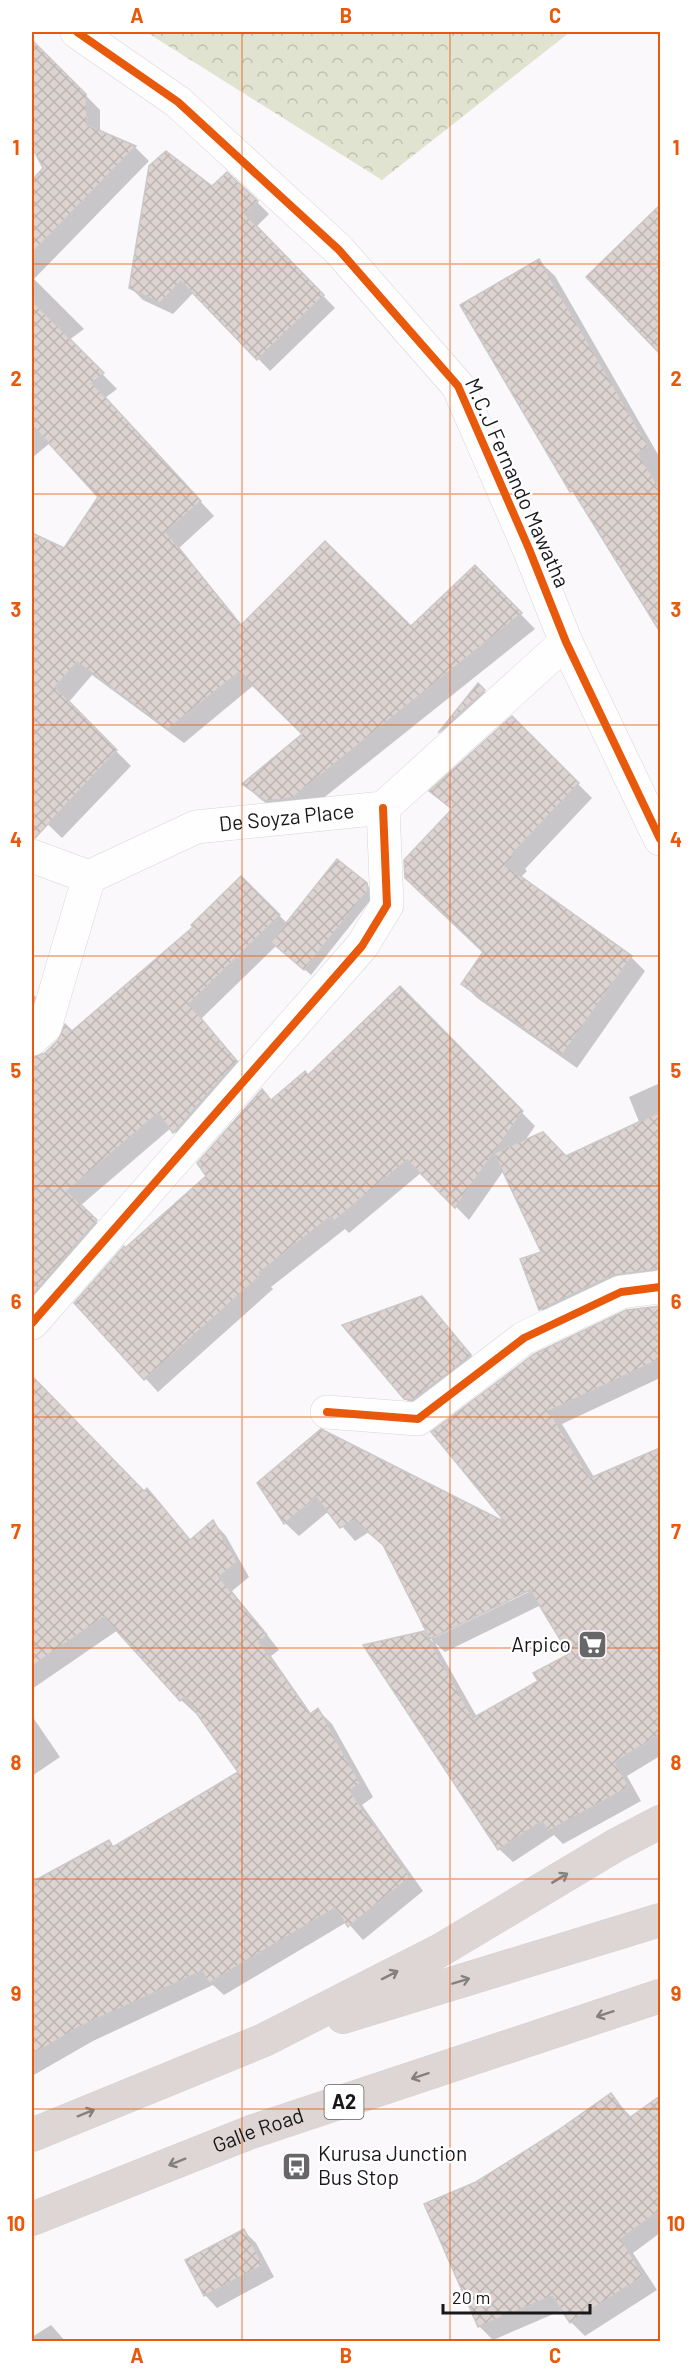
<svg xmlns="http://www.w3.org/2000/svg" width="692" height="2373" font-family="Barlow,sans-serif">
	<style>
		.park { fill: url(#park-crowns) }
		.shadow { fill: #0003; fill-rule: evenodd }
		.building { fill: url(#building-cross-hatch); stroke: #cac8c9; stroke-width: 1.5 }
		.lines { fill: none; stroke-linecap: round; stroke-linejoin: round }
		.street-casing { stroke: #d7d6d8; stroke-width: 34 }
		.highway-casing { stroke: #d4d3d4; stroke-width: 34 }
		.street { stroke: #fefefe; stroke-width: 33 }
		.highway { stroke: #ded6d4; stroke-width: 33 }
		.cycleway-casing { stroke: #fff; stroke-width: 11 }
		.cycleway { stroke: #e8590c; stroke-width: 8 }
		.oneway { stroke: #858080 }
		.grid { fill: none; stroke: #e8590c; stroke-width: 1.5; stroke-opacity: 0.55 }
		.labels { text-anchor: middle; stroke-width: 4.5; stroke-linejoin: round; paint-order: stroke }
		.shield { fill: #fff; stroke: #5d5d5e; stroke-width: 1.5 }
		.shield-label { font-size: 20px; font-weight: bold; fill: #181719 }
		.street-label { font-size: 21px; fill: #181719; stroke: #fff }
		.poi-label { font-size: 21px; fill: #181719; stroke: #fff; text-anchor: end }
		.neatline { fill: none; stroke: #e8590c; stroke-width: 2 }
		.grid-label { font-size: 20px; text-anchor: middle; font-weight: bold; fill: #e8590c }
	</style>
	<defs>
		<pattern id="park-crowns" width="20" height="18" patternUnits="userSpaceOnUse" patternTransform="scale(1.5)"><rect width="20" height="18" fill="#e0e3cf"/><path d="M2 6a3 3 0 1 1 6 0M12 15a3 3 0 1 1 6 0" fill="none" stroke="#bfc2b1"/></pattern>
		<pattern id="building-cross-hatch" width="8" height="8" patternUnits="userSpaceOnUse" patternTransform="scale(1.5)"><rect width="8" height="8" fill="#ddd4d1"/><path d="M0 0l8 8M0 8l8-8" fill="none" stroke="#bdb5b3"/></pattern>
	</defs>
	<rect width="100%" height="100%" fill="#faf8fb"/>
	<!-- park -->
	<path class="park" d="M146,32H570L382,180Z"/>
	<!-- shadow -->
	<path class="shadow" d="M32,41L100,110V132L135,147L149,161L34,279L84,329L69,340L117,389L105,398L214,516L179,548L242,626L411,628L475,567L535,629L306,812L282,815L259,798L245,784L304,734L254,685L184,743L92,675L68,703L131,766L62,838L32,809V535L65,550L100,497L50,443L32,458V183L45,169L32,144Z
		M212,188L257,202L269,214L256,227L335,308L270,371L194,292L173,314L143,300L130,287Z
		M660,207V352L588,277Z
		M539,261L555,276L660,458V629L580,500L572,491Z
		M478,685L496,703L451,744L440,733Z
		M512,718L592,798L525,869L527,871L520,878L631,957L645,971L577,1068L477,998L463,984L484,955L453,811L431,791Z
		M241,878L288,924L366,884L373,891V897L311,975L277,945L201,1019L250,1075L188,1146L171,1128L80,1206L110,1235L32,1324V1059L46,1054L195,927Z
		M400,988L535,1126L524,1142L566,1158L640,1124L629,1097L660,1083V1283L554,1323L541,1309L543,1253L504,1170L469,1220L422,1172L349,1233L345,1229L271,1287L273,1289L158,1392L145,1378L125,1250L208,1176L271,1101L308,1077Z
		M32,993L48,1010L32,1043Z
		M421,1297L482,1368L417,1411L405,1398Z
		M660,1307V1378L562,1424L594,1477L660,1450V1756L627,1776L641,1801L563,1844L554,1835L513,1862L499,1849L423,1633L433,1642L386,1547L369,1532L355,1541L329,1511L299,1536L285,1523L259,1483L511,1526L433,1433L627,1312ZM536,1585L537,1588L434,1638V1635ZM541,1605L571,1655L540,1681L477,1717L435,1643L445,1652Z
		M54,1401L144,1493L147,1490L161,1504L191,1541L213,1522L226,1536L249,1577L232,1591L279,1650L271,1656L312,1715L318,1710L332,1724L373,1797L362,1805L423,1891L363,1940L347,1922L224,1995L213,1985L93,2041L32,2076V1883L109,1842L114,1848L240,1773L197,1712L195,1713L181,1700L118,1630L32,1689V1419Z
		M32,1716L60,1757L32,1776Z
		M611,2095L632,2118L660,2098V2233L633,2253L657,2290L585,2336L571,2322L563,2310L493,2340L479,2326L476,2183L558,2132Z
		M244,2231L256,2243L274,2277L217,2308L205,2295Z
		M51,2325L66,2342H32V2337Z"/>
	<!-- building -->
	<path class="building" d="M32,40L86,94L87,125L136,146L32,253V180L43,168L32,147Z
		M166,151L212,186L227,172L258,201L245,214L324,295L257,360L181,281L160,303L129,288L149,166Z
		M660,205V354L586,277Z
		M539,259L649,447L638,453L660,489V632L573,491L570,492L460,305Z
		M32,301L104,373L92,383L201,501L166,532L241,625L325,541L411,626L475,565L522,613L292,798L266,801L242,784L302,734L239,672L168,729L77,662L55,687L117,750L35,838H32V533L64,548L98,497L32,425Z
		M478,683L485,690L438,733Z
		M512,716L579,783L512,854L514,856L505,865L632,956L562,1055L461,984L483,952L405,878L404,860L452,809L429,791Z
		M337,859L367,883L368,890L304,970L271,942Z
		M241,876L280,915L189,1004L237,1061L173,1133L158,1113L67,1191L97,1220L32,1295V1057L45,1053L58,1040L65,1024L72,1031L193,927L191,925Z
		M400,986L523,1111L455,1208L407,1160L334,1221L331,1216L259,1273L261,1275L144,1380L74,1303L124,1246L125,1248L206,1176L197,1163L262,1089L271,1100L305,1071L308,1075Z
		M660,1112V1269L613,1275L539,1310L520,1259L541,1252L494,1153L543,1132L566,1156Z
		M422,1296L471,1355L412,1400L404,1399L342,1325Z
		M660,1306V1359L549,1411L590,1478L660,1448V1734L615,1762L629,1787L548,1831L542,1821L498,1850L363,1645L424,1631L473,1718L538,1681L533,1673L569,1654L530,1590L430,1639L383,1545L354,1520L340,1528L316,1497L284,1524L257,1483L321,1429L505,1522L431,1432L534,1354L626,1310Z
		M32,1376L144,1491L147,1488L190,1540L213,1520L237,1562L219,1577L267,1635L259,1642L310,1714L318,1708L360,1783L350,1791L410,1877L348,1927L335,1908L209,1983L202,1971L79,2027L32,2055V1882L109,1840L113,1847L238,1772L185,1697L180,1701L104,1617L32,1666Z
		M611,2093L629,2118L660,2096V2210L621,2239L644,2276L570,2323L552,2296L478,2327L424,2204L476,2182L557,2131Z
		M244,2229L263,2265L204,2296L185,2260Z"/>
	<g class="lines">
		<defs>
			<g id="street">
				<path d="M77,32L178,102L339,250L458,386L529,549L566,642L660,839"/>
				<path id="s1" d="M32,856L89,877L196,827L383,808L566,642"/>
				<path d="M32,1039L45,1027L89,877"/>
				<path d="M32,1323L362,946L387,905L383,808"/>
				<path d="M327,1412L418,1419L524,1338L621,1292L660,1287"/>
			</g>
			<g id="highway">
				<path d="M343,2017L660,1920"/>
				<path d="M32,2135L264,2040L439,1951L616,1845L660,1822"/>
				<path id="s2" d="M32,2219L251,2132L660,1996"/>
			</g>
		</defs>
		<!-- street casing -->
		<use href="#street" class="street-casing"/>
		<!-- highway casing -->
		<use href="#highway" class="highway-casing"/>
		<!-- street -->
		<use href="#street" class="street"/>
		<!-- highway -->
		<use href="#highway" class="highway"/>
		<defs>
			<path id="cycleway" d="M77,32L178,102L339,250L458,386L529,549L566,642L660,839
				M32,1323L362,946L387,905L383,808
				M327,1412L418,1419L524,1338L621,1292L660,1287"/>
		</defs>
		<!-- cycleway casing -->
		<use href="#cycleway" class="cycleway-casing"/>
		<!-- cycleway -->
		<use href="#cycleway" class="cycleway"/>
	</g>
	<!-- one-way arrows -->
	<defs><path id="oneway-shaft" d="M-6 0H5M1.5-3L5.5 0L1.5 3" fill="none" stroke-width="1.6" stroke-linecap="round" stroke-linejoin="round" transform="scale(1.5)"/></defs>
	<g class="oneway">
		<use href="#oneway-shaft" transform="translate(560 1878) rotate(-31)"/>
		<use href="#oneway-shaft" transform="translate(390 1975) rotate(-27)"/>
		<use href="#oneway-shaft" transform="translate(461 1981) rotate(-17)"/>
		<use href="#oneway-shaft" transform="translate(605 2014) rotate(162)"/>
		<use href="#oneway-shaft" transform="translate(420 2076) rotate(162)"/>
		<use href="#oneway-shaft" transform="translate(86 2113) rotate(-22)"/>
		<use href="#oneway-shaft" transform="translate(177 2162) rotate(158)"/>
	</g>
	<!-- grid -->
	<path class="grid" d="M242,32V2342M450,32V2342M32,264H660M32,494H660M32,725H660M32,956H660M32,1186H660M32,1417H660M32,1648H660M32,1879H660M32,2109H660"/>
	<!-- icons -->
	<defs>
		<symbol id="supermarket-square" viewBox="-11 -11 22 22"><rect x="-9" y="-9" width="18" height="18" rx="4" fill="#676668" stroke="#fff"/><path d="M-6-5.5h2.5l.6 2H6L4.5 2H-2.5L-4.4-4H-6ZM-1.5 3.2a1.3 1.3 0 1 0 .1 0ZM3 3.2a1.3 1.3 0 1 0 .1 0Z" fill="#fff"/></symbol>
		<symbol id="bus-square" viewBox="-11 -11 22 22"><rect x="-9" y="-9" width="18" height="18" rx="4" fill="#676668" stroke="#fff"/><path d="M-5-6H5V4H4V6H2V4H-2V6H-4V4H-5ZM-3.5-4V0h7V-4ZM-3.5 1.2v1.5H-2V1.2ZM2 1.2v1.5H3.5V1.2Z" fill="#fff"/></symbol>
	</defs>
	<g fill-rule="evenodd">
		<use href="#supermarket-square" x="576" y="1628" width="33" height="33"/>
		<use href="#bus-square" x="280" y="2150" width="33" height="33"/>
	</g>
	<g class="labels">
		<!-- shield labels -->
		<rect class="shield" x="324.5" y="2085" width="39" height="34" rx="4.5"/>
		<g class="shield-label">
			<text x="344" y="2109">A2</text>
		</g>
		<!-- street labels -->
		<g class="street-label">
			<text transform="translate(517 483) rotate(66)" y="7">M.C.J Fernando Mawatha</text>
			<text dy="7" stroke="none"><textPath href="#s1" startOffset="270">De Soyza Place</textPath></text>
			<text dy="7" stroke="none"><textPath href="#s2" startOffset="243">Galle Road</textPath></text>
		</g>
		<!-- poi labels -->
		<g class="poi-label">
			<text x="571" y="1652">Arpico</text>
			<text x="318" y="2161" text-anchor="start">Kurusa Junction<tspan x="318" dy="24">Bus Stop</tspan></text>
		</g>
	</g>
	<!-- border -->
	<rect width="692" height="2373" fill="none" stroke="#ffffff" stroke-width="66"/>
	<!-- scale -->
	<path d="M443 2304v9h147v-9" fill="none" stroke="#181719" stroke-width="3"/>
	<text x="452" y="2304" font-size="18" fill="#181719" stroke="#ffffff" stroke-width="4.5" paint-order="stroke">20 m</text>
	<rect x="33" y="33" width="626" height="2307" class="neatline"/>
	<g class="grid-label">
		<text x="137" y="23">A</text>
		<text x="346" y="23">B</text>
		<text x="555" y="23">C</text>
		<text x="16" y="155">1</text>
		<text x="676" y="155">1</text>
		<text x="16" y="386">2</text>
		<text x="676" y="386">2</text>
		<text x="16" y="617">3</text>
		<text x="676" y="617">3</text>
		<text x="16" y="847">4</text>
		<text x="676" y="847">4</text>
		<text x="16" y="1078">5</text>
		<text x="676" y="1078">5</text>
		<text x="16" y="1309">6</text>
		<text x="676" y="1309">6</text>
		<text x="16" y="1539">7</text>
		<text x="676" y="1539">7</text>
		<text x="16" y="1770">8</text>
		<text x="676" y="1770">8</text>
		<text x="16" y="2001">9</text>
		<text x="676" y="2001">9</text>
		<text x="16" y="2231">10</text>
		<text x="676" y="2231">10</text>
		<text x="137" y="2363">A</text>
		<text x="346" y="2363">B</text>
		<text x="555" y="2363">C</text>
	</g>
</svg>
